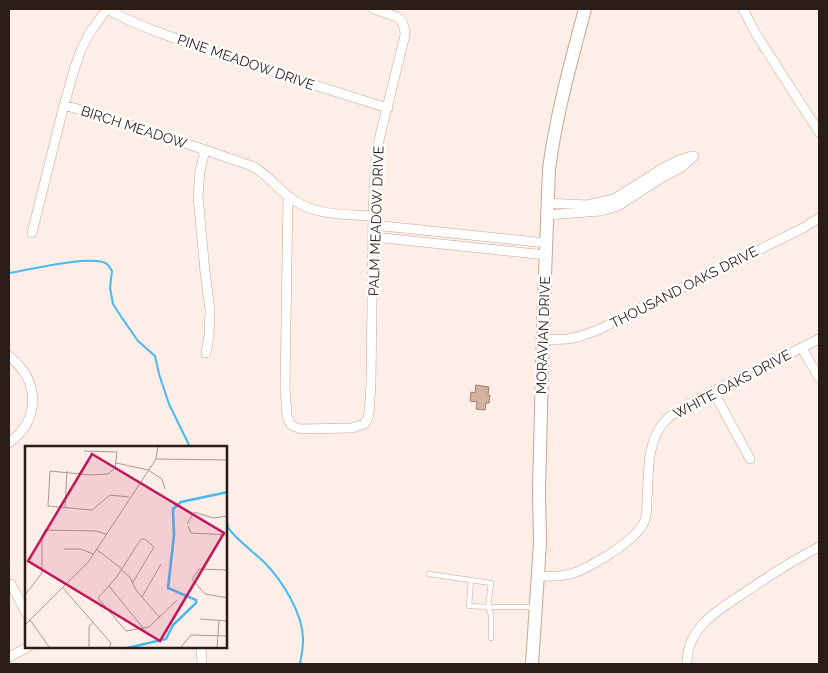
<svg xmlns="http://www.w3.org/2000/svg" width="828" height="673" font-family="Raleway,sans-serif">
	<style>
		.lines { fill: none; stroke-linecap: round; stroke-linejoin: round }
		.stream { stroke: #49b9f1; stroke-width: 2 }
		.building { fill: #d3b19f; stroke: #a1806f }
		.lane-casing { stroke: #c8a694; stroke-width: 5.5 }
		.street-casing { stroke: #c8a694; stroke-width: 10 }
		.secondary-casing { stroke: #c8a694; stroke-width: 14 }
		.lane { stroke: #fff; stroke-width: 4.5 }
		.street { stroke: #fff; stroke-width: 9 }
		.secondary { stroke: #fff; stroke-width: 12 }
		.labels { text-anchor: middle; stroke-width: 5; stroke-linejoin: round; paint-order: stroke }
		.street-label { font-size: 14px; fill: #2a1d16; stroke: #fff }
		.inset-river { fill: none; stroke: #49b9f1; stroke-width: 2.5 }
		.inset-road { fill: none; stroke: #a99a93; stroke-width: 1 }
		.view { fill: #c2185b; fill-opacity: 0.15; stroke: #c2185b; stroke-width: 2.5 }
		.inset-edge { fill: none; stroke: #2a1d16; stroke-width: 2.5 }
	</style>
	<rect width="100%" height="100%" fill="#fdeee7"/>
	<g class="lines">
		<!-- stream -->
		<path class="stream" d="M9,273C27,270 94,254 107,264C109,266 110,268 112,271L110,288L113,304L120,315L138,341L155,356L159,374L169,404L190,447
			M226,515C227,519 227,523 228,527C232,536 256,554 264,562C282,580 304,615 303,641C303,649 301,657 300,664"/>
	</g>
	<!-- building -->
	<path class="building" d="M476,385L489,387L488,395H490L489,403H486L485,410L476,409L477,402L470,401L471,392L475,393Z"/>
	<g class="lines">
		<defs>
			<path id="lane" d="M429,574L491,583L488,607H534
				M471,580L469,606L488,607L491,615V638"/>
			<path id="street" d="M107,9C141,28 177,39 213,51C271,71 329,90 388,108
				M743,9L756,34L819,132
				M64,105L135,126L252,166C267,174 275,186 288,196C312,216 344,214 373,216
				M205,150L200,171L198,196L205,272L210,310L209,336L206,353
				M288,196L285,388L287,416L291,425L300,429L352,428L364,424L367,420L369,414L371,384L373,216L375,170L379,140L405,35C405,28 404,21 397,17L374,9
				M548,203L587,205L614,199L663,168L679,160L692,156
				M547,215L601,211L618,206L663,177L682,167L694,156
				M374,225L546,243
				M32,233L64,105L75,67L81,50L89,34L107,9
				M374,237L546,255
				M543,340L567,339L578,337L598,330L665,296L803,228L819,218
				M802,348L819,378
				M9,356C40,381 41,419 9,443
				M713,391L750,459
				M537,576C568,578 579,573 605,557C618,549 633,539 642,526C647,518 647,509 647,500C649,473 646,442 665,421C674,411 689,405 700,398C739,377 780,359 819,339
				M11,584L26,613
				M201,647L202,664
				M9,657L28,647
				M687,664C687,648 693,634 704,623C713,613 726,605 738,597C764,579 790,562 819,547"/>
			<path id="secondary" d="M532,664L540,543L539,491L543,329L549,169C556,115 571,62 585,9"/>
		</defs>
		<!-- lane casing -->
		<use href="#lane" class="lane-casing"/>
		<!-- street casing -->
		<use href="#street" class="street-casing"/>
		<!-- secondary casing -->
		<use href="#secondary" class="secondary-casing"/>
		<!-- lane -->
		<use href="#lane" class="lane"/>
		<!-- street -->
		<use href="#street" class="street"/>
		<!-- secondary -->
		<use href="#secondary" class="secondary"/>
	</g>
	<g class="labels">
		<!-- street labels -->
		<g class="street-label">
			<text transform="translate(246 62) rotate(19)" y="5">PINE MEADOW DRIVE</text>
			<text transform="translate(134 127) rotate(18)" y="5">BIRCH MEADOW</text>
			<text transform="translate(376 221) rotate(-88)" y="5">PALM MEADOW DRIVE</text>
			<text transform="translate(684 287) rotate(-27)" y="5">THOUSAND OAKS DRIVE</text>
			<text transform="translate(543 335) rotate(-88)" y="5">MORAVIAN DRIVE</text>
			<text transform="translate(732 384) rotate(-28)" y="5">WHITE OAKS DRIVE</text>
		</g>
	</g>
	<!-- overview -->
	<g transform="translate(25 446)">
		<rect width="202" height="202" fill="#fdeee7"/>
		<path class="inset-river" d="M102,202L141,193L148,179L171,157V154L143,142L149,89L148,63L156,56L203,46"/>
		<path class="inset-road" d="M59,5L92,6L90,22L83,28L66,29L25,25L23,60L67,64L85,49L104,51M131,13L203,14M91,17L123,24L137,33L140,43M40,62L42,25M162,78L169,66L188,72L203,70M163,80L166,87L203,89M20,84L71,85L81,88M39,103H56L68,108M71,103L97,123M96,124L105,131L111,144L135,172M203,124L174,123L167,133L180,148L203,152M108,136L129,101L120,93H116L91,132L73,152L101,185L124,181L152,154M84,140L119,183M38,142L86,197L84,202M0,149L17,127V90L20,84M117,151L136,118M175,173L203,175M5,174L25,202M0,179L64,115L131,13L133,0M64,202V181L68,176M155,202L166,189L203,190M192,202L194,174"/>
		<path class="view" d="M67,8L199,87L135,195L3,115Z"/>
		<rect width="202" height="202" class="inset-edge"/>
	</g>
	<!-- border -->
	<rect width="828" height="673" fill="none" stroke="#2a1d16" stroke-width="20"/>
</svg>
